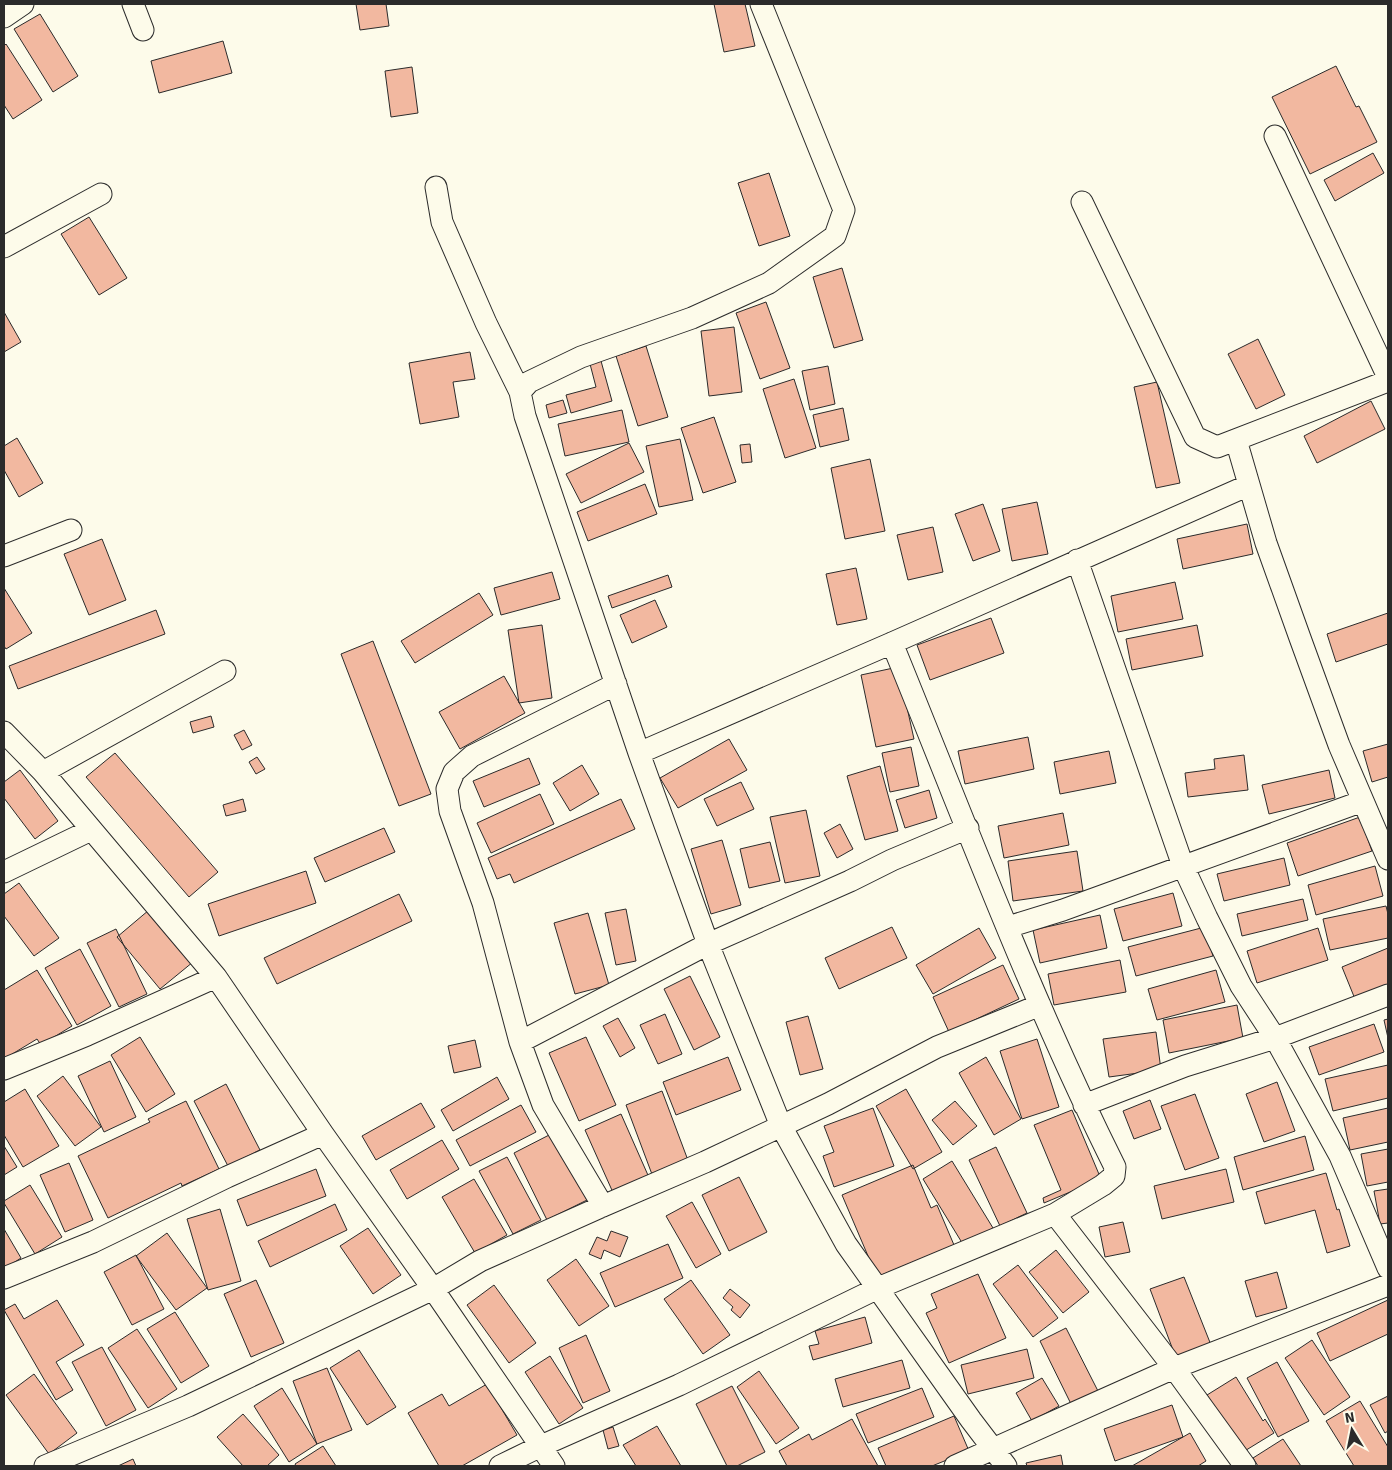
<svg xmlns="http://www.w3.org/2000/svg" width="1392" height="1470" font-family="Signika,sans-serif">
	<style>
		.building { fill: #f2b8a0; stroke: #2b2b2b }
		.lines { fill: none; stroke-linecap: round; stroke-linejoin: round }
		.minor-casing { stroke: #2b2b2b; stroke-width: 23 }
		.minor { stroke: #fdfbea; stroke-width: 21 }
	</style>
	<rect width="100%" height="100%" fill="#fdfbea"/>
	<!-- building -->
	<path class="building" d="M356,4H386L389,26L360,30Z
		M714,4H745L755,46L724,52Z
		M40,14L78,76L53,92L14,29Z
		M223,41L232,73L159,93L151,61Z
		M6,44L42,100L13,119L4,105V46Z
		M1336,66L1356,107L1359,106L1377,142L1310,174L1272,97Z
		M412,67L418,113L391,117L385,71Z
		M1373,153L1384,173L1335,201L1324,180Z
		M769,173L790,236L759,246L738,183Z
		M89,217L127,278L99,295L61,234Z
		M842,268L863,340L834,348L813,277Z
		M766,302L790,368L760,379L736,313Z
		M4,312L21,342L4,352Z
		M734,327L742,392L709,396L701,331Z
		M1258,339L1285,395L1256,409L1228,354Z
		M646,346L668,417L638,426L616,356Z
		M470,352L475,379L453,382L459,417L420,424L409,363Z
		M601,361L612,401L571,413L566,395L596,387L590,364Z
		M828,366L835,404L810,410L802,371Z
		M794,379L816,448L785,458L763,389Z
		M1157,382L1180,483L1156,488L1134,387Z
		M563,400L567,413L549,418L546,405Z
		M1371,401L1385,429L1317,463L1304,436Z
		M843,408L849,440L820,447L813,415Z
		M622,410L629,442L565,456L558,424Z
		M714,417L736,482L703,493L681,428Z
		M17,438L43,483L19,497L4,470V446Z
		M680,439L693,500L659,507L646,446Z
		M629,443L644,472L581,503L566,474Z
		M750,444L752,462L742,463L740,445Z
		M870,459L885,531L845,539L831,468Z
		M645,484L657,514L588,541L577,512Z
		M1037,502L1048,554L1012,561L1002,509Z
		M983,504L1000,551L973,561L955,514Z
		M1247,524L1253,554L1183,569L1177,539Z
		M933,527L943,572L908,580L897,535Z
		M102,539L126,600L89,615L64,554Z
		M856,568L867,619L837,625L826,574Z
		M552,572L560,599L501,615L494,588Z
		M668,575L672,587L612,608L608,596Z
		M1175,582L1183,619L1118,632L1111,596Z
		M4,588L32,633L6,649L4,646Z
		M479,593L493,615L415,663L401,641Z
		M655,600L667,627L632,643L620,615Z
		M156,610L165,634L18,689L9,666Z
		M1388,613V644L1336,662L1327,634Z
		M991,618L1004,653L930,680L917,645Z
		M542,625L552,698L519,703L508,630Z
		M1197,625L1203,656L1132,670L1126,639Z
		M373,641L431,794L399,806L341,654Z
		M898,667L914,739L876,747L861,675Z
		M504,676L525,713L460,749L439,712Z
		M211,716L214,727L193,733L190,722Z
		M244,730L252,745L242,750L234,735Z
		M1028,737L1034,769L965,784L958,751Z
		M729,739L747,770L678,808L660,778Z
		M1388,744V777L1372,782L1363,751Z
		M911,747L919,786L890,792L882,753Z
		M1109,751L1116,783L1060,794L1054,762Z
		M115,753L218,872L189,897L86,777Z
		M1244,755L1248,790L1188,797L1185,773L1215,769L1214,759Z
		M257,757L265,769L256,774L249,762Z
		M529,758L540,784L484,807L473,781Z
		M582,765L599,794L570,811L553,783Z
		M880,766L898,831L865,840L847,776Z
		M20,770L58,821L35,839L4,798V782Z
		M1329,770L1335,798L1269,814L1262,785Z
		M741,782L754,809L717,826L704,799Z
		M929,790L937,818L905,828L896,800Z
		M540,794L554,824L491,853L477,823Z
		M243,799L246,811L226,816L223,805Z
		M621,799L635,829L514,883L510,874L497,879L488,858Z
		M806,810L820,876L785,883L770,817Z
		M1063,813L1069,845L1004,858L998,826Z
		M1360,817L1372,851L1298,876L1287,843Z
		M840,824L853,849L837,858L824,833Z
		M384,828L395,852L325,882L314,858Z
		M722,840L741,905L711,914L691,849Z
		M770,842L780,881L749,888L740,849Z
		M1077,851L1083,891L1013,901L1008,861Z
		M1284,858L1290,885L1224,901L1217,874Z
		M1375,866L1383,896L1316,915L1308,885Z
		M306,871L316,903L219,936L208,904Z
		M19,883L59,938L34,956L4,916V894Z
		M1173,893L1182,926L1123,941L1114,909Z
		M399,894L412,921L277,984L264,958Z
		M1303,899L1308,920L1242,936L1237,914Z
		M1386,906L1388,914V938L1330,950L1323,919Z
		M626,909L636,961L616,965L605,913Z
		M149,910L193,962L160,989L117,937Z
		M588,913L609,985L575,994L554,923Z
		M1100,915L1107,948L1040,963L1033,930Z
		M892,927L907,958L839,989L825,958Z
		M1205,927L1213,956L1136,976L1128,947Z
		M979,928L996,958L933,994L916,965Z
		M1318,928L1328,960L1257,983L1247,951Z
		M116,929L147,994L119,1007L87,943Z
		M1388,948V986L1355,999L1342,967Z
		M80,949L111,1006L77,1025L45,968Z
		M1120,960L1126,992L1054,1005L1048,974Z
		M1003,965L1019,999L949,1032L933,997Z
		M37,970L72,1026L41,1045L37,1039L4,1059V990Z
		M1216,970L1225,1002L1157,1020L1148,989Z
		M690,976L720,1037L694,1050L664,989Z
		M1237,1005L1243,1038L1169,1053L1163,1020Z
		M665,1014L682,1054L658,1064L640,1025Z
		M808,1016L823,1069L800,1075L786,1022Z
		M618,1018L635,1048L620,1057L603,1026Z
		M1388,1019V1038L1384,1020Z
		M1374,1024L1384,1052L1319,1075L1309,1047Z
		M1156,1032L1161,1070L1109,1077L1103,1039Z
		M140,1037L175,1094L146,1112L111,1055Z
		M586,1037L616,1105L579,1121L549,1053Z
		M1037,1039L1059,1107L1022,1119L1000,1051Z
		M475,1040L481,1067L454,1073L448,1046Z
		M728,1057L741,1090L676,1115L663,1082Z
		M986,1057L1021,1119L994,1135L959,1073Z
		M110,1061L136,1117L104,1132L78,1076Z
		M1388,1065V1098L1333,1111L1325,1079Z
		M63,1076L101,1127L75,1146L37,1096Z
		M497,1077L509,1099L453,1131L441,1110Z
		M1277,1082L1295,1131L1264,1142L1246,1094Z
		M226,1084L260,1150L228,1166L194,1101Z
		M25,1089L59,1146L23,1167L4,1135V1102Z
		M906,1089L942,1152L913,1169L876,1106Z
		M662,1091L689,1163L653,1177L626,1105Z
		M1195,1094L1219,1158L1185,1170L1161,1106Z
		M1150,1100L1161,1129L1134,1139L1123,1111Z
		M186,1101L219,1169L182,1186L181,1183L108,1218L78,1156L150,1122L148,1119Z
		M955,1101L977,1126L953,1145L932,1120Z
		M421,1103L435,1127L376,1160L362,1136Z
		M521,1105L536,1132L470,1166L456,1140Z
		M873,1108L894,1166L834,1187L823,1156L834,1152L824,1126Z
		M1388,1108V1142L1350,1150L1343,1118Z
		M1072,1110L1101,1179L1044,1203L1043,1198L1061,1190L1034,1125Z
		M621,1114L651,1182L615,1197L585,1130Z
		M553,1133L587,1200L547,1220L514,1153Z
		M1305,1136L1314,1170L1243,1190L1234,1157Z
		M442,1140L459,1169L407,1199L390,1170Z
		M4,1146L17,1167L4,1175Z
		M996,1147L1027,1213L1000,1226L969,1160Z
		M1388,1149V1182L1367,1186L1361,1154Z
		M507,1157L541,1220L513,1234L479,1171Z
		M952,1161L993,1228L964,1246L923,1179Z
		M69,1163L93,1220L65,1232L40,1175Z
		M913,1165L931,1208L937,1205L954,1245L877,1277L842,1195Z
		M316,1169L326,1196L247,1226L237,1200Z
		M1226,1169L1234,1202L1162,1219L1154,1186Z
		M1326,1173L1337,1210L1339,1209L1350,1246L1327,1253L1315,1210L1265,1224L1256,1192Z
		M739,1177L767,1232L729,1251L702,1195Z
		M474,1179L507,1235L475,1253L442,1197Z
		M30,1185L62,1237L35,1254L4,1203V1201Z
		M1388,1189V1223L1380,1224L1374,1191Z
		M692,1202L721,1254L696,1268L666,1216Z
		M335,1204L347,1230L270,1267L258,1241Z
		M220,1209L241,1281L208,1290L187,1219Z
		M1123,1222L1130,1252L1105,1257L1099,1227Z
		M368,1228L401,1275L373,1294L340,1246Z
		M4,1229L21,1258L4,1269Z
		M611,1231L628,1237L620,1257L604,1250L601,1259L589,1254L597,1237L607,1241Z
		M167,1233L207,1288L176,1310L136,1256Z
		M668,1244L683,1278L615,1307L600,1273Z
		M1056,1250L1089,1292L1063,1313L1029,1272Z
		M136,1255L164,1309L132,1325L104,1272Z
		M576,1259L609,1306L579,1326L547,1280Z
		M1018,1265L1058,1318L1033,1337L993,1284Z
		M1277,1272L1287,1308L1256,1317L1245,1281Z
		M978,1274L1006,1338L949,1363L926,1313L937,1308L931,1294Z
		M1184,1277L1211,1345L1176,1358L1150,1289Z
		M256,1280L284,1343L251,1357L224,1294Z
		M691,1280L730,1335L703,1354L664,1299Z
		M494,1285L536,1343L509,1363L467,1305Z
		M730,1289L750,1305L740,1318L731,1310L733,1307L723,1298Z
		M57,1300L84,1345L56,1362L73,1390L56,1400L4,1310L15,1304L24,1319Z
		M1388,1300V1334L1330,1361L1317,1333Z
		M175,1312L209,1366L181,1383L147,1329Z
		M865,1317L872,1343L813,1360L809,1346L819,1344L815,1331Z
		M1066,1328L1099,1393L1072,1406L1040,1341Z
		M137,1329L177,1389L148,1408L108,1348Z
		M586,1335L610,1391L583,1403L559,1348Z
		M1312,1340L1350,1397L1324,1415L1285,1358Z
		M102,1347L136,1410L106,1426L72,1362Z
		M1027,1349L1034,1378L968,1394L961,1365Z
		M359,1350L396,1407L367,1425L330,1368Z
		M550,1356L583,1408L559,1424L525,1372Z
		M902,1360L910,1388L843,1407L835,1379Z
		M1277,1362L1309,1421L1278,1437L1247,1378Z
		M327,1368L352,1430L317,1444L293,1381Z
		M759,1371L799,1428L776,1444L737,1387Z
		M34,1374L77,1433L49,1454L6,1395Z
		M1236,1377L1263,1421L1265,1419L1274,1433L1243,1452L1207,1395Z
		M1042,1378L1059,1406L1032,1421L1016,1393Z
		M487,1384L517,1435L462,1466H439L408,1413L442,1394L449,1406Z
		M732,1386L765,1452L737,1466H727L696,1404Z
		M282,1388L317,1444L289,1462L254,1406Z
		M922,1388L934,1417L868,1443L856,1414Z
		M1388,1396V1431L1385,1433L1370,1405Z
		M1360,1401L1388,1447V1466H1354L1326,1421Z
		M1172,1405L1183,1437L1115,1461L1104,1429Z
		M243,1414L279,1455L267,1466H243L217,1437Z
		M954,1416L969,1451L932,1466H886L878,1448Z
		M852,1419L878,1466H787L779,1451L809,1434L812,1440Z
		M657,1426L681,1466H636L623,1445Z
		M613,1427L619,1446L608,1449L603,1430Z
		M1190,1433L1206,1461L1198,1466H1132Z
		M1283,1439L1301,1466H1258L1253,1458Z
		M323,1446L336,1466H296L295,1464Z
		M1061,1455L1063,1466H1027L1026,1463Z
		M133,1459L136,1466H118Z"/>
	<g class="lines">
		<defs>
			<path id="minor" d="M133,4L143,30
				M761,4L844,210L835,236L769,283L692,318L581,357L529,382L520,392L525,416L639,753L708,944L781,1126L846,1244L971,1420L1006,1466
				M4,17L23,4
				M1275,136L1388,377
				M436,187L442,222L486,323L520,392
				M1082,202L1195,437L1217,447L1388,381
				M4,247L101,194
				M1236,440L1266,543L1300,638L1339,745L1388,859
				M4,556L71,530
				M1077,560L1183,866L1207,918L1241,986L1275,1038L1340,1156L1388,1268
				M4,732L43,772L216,977L323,1134L433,1289L554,1466
				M639,753L892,643L1249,485
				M43,772L225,671
				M4,872L91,830
				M1008,927L1063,910L1363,801
				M520,1042L708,944L850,881L892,860L968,828
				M4,1069L87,1035L216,977
				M1084,1105L1185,1066L1275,1038L1388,995
				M603,1206L543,1105L520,1042L483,903L450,811L447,789L454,772L472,756L616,684
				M1055,1214L1174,1368L1245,1466
				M4,1278L93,1242L227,1177L323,1134
				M45,1466L188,1406L433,1289L480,1261L603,1206L705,1162L828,1104L937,1047L1040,1005
				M500,1466L541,1446L679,1385L878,1288L1055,1214L1103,1185L1114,1176L1115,1167C1030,997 964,819 892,643
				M955,1466L1174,1368L1388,1285"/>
		</defs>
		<!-- minor casing -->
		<use href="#minor" class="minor-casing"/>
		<!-- minor -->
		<use href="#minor" class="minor"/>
	</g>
	<!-- border -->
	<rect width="1392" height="1470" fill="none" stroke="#2b2b2b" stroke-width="10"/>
	<!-- north arrow -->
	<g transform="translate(1352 1430) rotate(350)" stroke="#fdfbea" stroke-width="4" paint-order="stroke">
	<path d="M0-4L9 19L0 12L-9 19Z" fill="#2b2b2b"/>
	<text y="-8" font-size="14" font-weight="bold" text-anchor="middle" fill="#2b2b2b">N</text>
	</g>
</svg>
